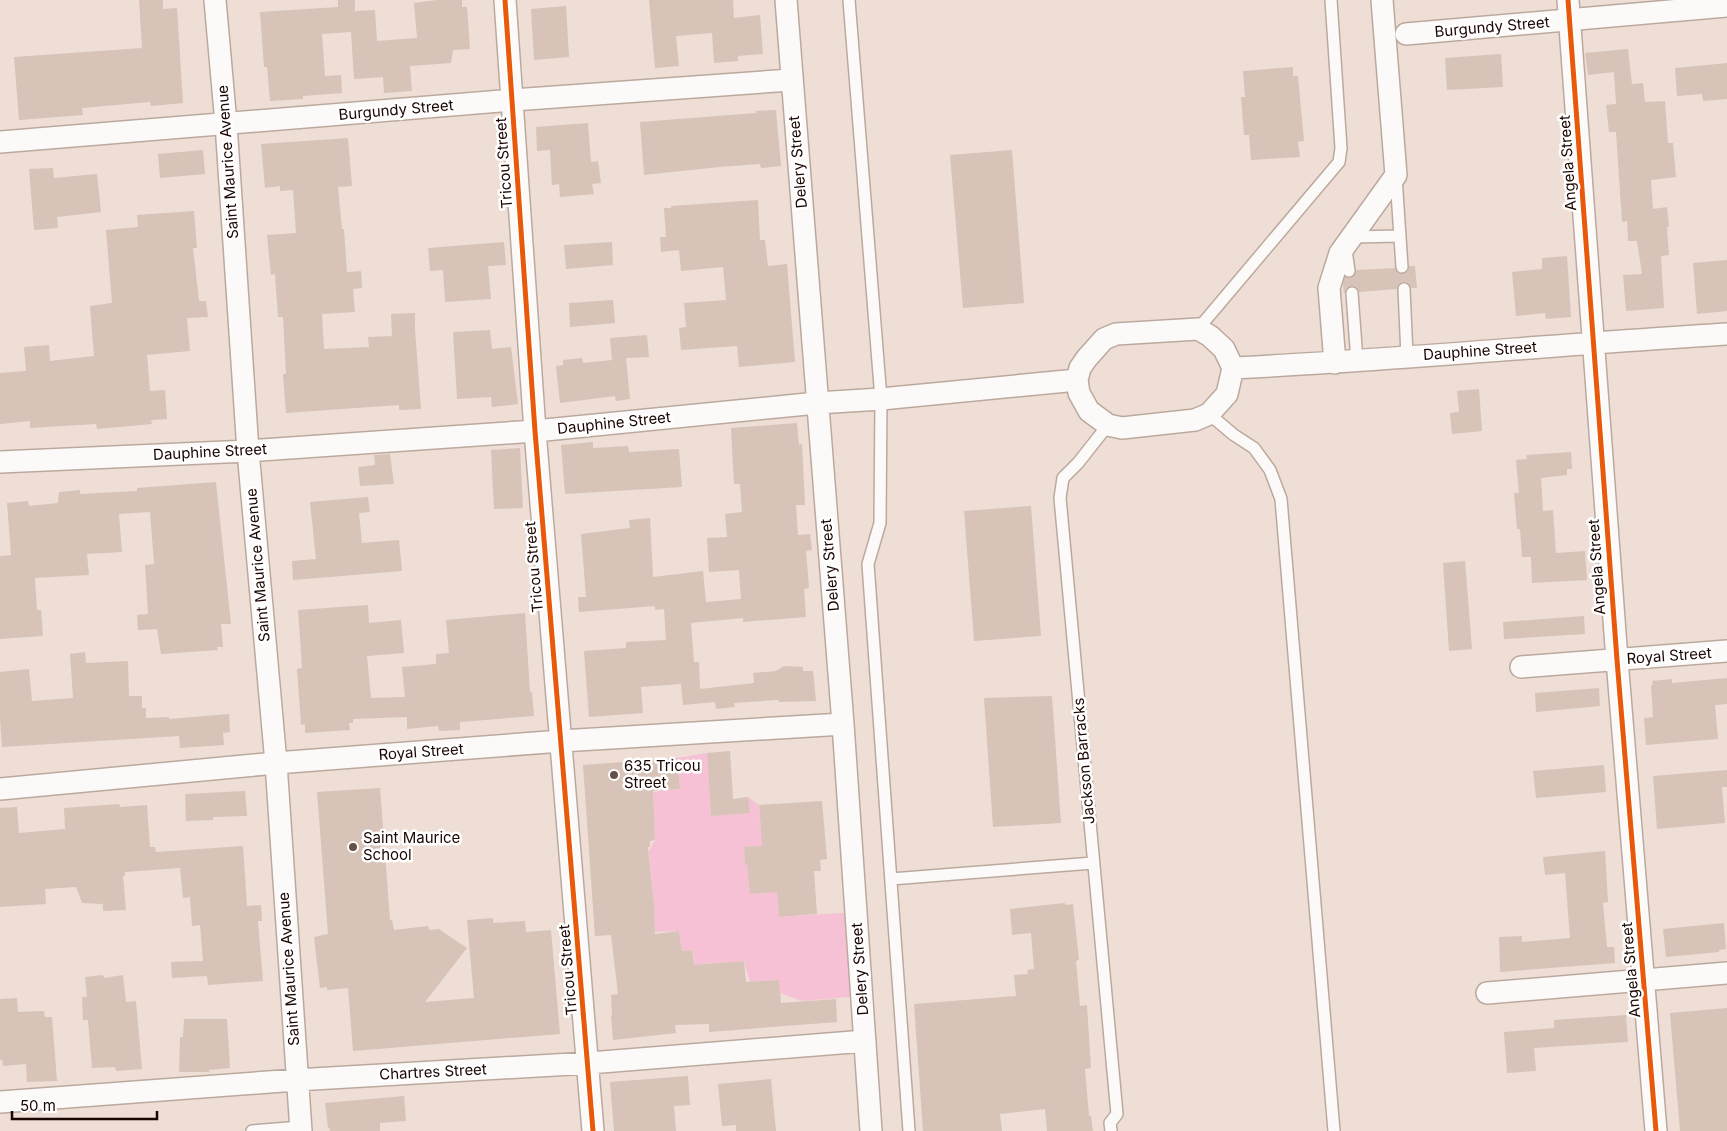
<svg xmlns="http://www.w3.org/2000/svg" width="1727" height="1131" font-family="Inter,sans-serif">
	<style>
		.green { fill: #f6c1d4 }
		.building { fill: #d7c3b8 }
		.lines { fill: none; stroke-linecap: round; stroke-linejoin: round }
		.service-casing { stroke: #bca99e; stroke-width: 14 }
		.minor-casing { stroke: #bca99e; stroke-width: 24 }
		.service { stroke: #fcfaf9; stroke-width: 11 }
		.minor { stroke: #fcfaf9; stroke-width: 21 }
		.cycleway-casing { stroke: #fff; stroke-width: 8 }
		.cycleway { stroke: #e8590c; stroke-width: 5 }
		.poi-dot { fill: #64514b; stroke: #fff; stroke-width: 2 }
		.labels { text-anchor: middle; stroke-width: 5; stroke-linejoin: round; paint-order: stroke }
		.street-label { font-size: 15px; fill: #1a0500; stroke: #fff }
		.poi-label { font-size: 15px; fill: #1a0500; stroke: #fff; text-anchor: start }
	</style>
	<rect width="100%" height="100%" fill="#eeded6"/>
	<!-- green -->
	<path class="green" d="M707,753L711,815L749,813L748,797L759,805L760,824L767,846L744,847L745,864L769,863L749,880L750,894L766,893L776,883L779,917L856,912L862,996L802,1001L780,993L778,980L750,982L744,961L704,964L696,972L692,950L682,951L679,931L655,932L654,903L649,851L655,840L653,793L658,791L680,789L677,758Z"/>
	<!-- building -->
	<path class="building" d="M139,0H163V9L177,8L183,103L151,106L150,102L82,108L83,115L19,120L14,57L142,48Z
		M338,0H355V11L375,10L377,41L417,38L414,3L437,0H462V7H467L470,49L453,50L451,63L410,66L412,91L384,93L383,77L354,79L351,32L322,34L325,76L341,75L342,93L303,96V99L270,101L267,67H264L260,12L338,7Z
		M649,0H733L734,18L760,15L763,54L738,56V61L714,63L712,33L676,36L679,66L655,68Z
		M566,6L569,57L534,60L531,9Z
		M1628,49L1632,84L1643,83L1645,102L1665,101L1668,143H1673L1676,177L1651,180L1653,209L1667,207L1669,227H1667L1669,255L1661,256L1664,308L1626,311L1623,275L1642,274L1637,241H1628L1627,221L1622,222L1616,132H1609L1606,105L1616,104L1614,72L1588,75L1585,53Z
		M1501,54L1503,87L1447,90L1445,58Z
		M1727,63V99L1703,101L1702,94L1677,96L1675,68Z
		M1293,67V76H1298L1304,141L1298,142L1300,157L1251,160L1249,135H1244L1241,97H1245L1243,71Z
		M776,110L781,166L761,168L760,164L719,167L644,175L640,122L756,113V111Z
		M588,123L591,162L598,161L601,183L592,184L594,194L560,197L559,184L552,185L550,150L537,151L536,127Z
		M348,138L352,186L338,187L342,229H344L347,272L361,271L362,288L353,289L355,312L322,314L324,349L369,347L368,337L392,336L391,314L415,313V330L421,409L399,410V405L286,413L283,374H286L283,317H278L275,274L271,275L267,235L296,233L293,190L280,191V186L265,188L261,144Z
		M203,150L205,174L160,178L158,154Z
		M1012,150L1024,303L963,308L950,155Z
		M53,168L54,178L97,174L101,212L57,217L58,228L34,230L29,169Z
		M758,200L760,240H765L768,266L787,264L795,362L739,367L737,346L681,350L679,328L686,327L684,303L726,300L723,267L681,271L679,250L661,252L660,237H666L664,208H671V206Z
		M194,211L197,248H193L199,301H206L208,317L187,318L190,351L147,355L150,391L165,390L167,419L151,420L152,424L97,429L96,424L30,428V421L0,424V373L26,371L24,347L49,345L50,361L94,356L90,306L112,303L106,230L138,227L137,215Z
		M504,242L506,265L488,266L491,299L445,302L443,270L430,271L428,248Z
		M612,242L613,265L566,269L564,245Z
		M1567,256L1571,317L1546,319L1545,313L1516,316L1512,272L1542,269V258Z
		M1727,260V311L1697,314L1693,263Z
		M1409,266H1415L1417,288H1411L1408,283L1403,282L1398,285L1397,289L1359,292L1356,287L1351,286L1346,289L1344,294L1343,284L1345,277H1353L1356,270L1395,268L1398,273L1403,274L1408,271Z
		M613,300L615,323L570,327L569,303Z
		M490,330L492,349L511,347L518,404L492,407L491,397L457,399L453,332Z
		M647,335L649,357L626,358L630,399L616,401L615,396L560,403L556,366L563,365V360L582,358L583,363L612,360L610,338Z
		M1479,389L1482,431L1452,434L1450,413L1459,412L1457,391Z
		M797,423L799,445L802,444L805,505H796L798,535L810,534L812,550L806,551L809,588L804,589L806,617L743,622V618L691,623L694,662H699L700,689L754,683L753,673L776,671L784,666L803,667V671H813L816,701L779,702L778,700L734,703L735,707L716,709L715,702L683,705L681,684L641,687L643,713L589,717L584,651L626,648V642L666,640L664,609L655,610V606L579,612L578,597H586L581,534L630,528L629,520L650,518L653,577L703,571L706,602L741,599L739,570L709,572L707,538L727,537L725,514L742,512L740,484H734L731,428Z
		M593,442V448L628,446L629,452L679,449L682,487L565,494L561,445Z
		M520,448L523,508L494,509L491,450Z
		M1571,452L1572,469H1567V475L1541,478L1543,511L1553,510L1556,553L1585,551L1587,580L1532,583L1531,557H1522L1520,529H1517L1514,493H1519L1516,460L1527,459L1526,455Z
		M390,454L394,484L360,486L358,467L375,465L374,455Z
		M216,482L231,624H221L223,647H217L218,650L161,654L157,629L138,630L137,615L148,614L145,565L154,564L150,512L119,514L122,552L87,554L89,575L35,578L37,610H41L43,636L0,639V556L11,555L7,503L28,501L29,506L58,503L59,492L80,490V494L137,491V488Z
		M368,497L370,512L359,513L362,543L399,540L402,571L293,580L292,561L316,559L310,502Z
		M1031,506L1041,636L974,641L964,511Z
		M1465,561L1472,649L1449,651L1443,563Z
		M368,605L369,623L401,620L404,653L367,656L371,698L405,697L402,667L436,664V654L449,653L446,620L525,613L530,692H532L534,716L460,722V730L439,731L438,726L407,729V717L353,719V723H349L350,730L305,733V724L301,725L297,669L302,668L298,610Z
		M1584,616L1585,634L1504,639L1503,622Z
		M85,652L86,663L128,661L129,696H142V708H146V718L169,717V719L229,714L230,732L223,733L224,745L180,748L179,736L2,747L0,719V672L29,669L32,701L73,698L70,654Z
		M1727,678V704L1715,705L1718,739L1646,745L1644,718L1653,717L1651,685H1653L1652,681L1672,679V683Z
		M1599,688L1600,706L1536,712L1535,693Z
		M1052,696L1061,823L993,827L984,698Z
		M730,751L733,799L748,797L750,813L711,816L707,753Z
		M677,758L680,789L653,791L655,840L650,841V847H648L654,903L655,934L679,931L682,951L692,950L694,965L744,961L746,982L779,980L781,1003L836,999L837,1022L709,1032V1024L675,1025L676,1033L613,1040L611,1016L612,1015L611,995L618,994L611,935L595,936L583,765Z
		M1604,765L1606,792L1536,798L1533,771Z
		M1727,770V787H1722L1725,823L1657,829L1653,776Z
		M380,788L390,920H392L394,930L428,926L429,930L439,929L467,948L425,1002L474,998L467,920L493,918V923L525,921L526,932L551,930L560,1034L353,1051L348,988L327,990V987L320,988L314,937L328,934L317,792Z
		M245,791L247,816L213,817V820L186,821L185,794Z
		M822,801L827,859L820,860L821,871H814L817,914L779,917L777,892L750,894L747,864L745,865L744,847L762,846L759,805Z
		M119,804L120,807L147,805L150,847H155L156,852L243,846L247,906L261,905L262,921H258L263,981L208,985L207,976L172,978L171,962L203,961L200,925L192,926L190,897L183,898L180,868L125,872V876H123L126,910L103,911V904L82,903L76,887L45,889L46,904L0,907V808L17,807L19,833L65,829L64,808Z
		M1605,851L1608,902L1603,903L1604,915L1607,947H1614L1615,963L1500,972L1499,937L1522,936V942L1570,938L1565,873L1545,875L1543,857Z
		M1065,903V905L1073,904L1079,960L1076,961L1080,1006L1087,1005L1091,1068L1085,1069L1089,1116H1091L1093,1131H1047L1045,1109L1000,1114L1002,1131H923L914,1004L1016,996L1014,975L1028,974L1027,970L1034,969L1031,933L1012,935L1010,909Z
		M1724,923L1726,949L1719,950V952L1666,957L1663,929Z
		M103,975L104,978L123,975L126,1002L136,1001L142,1069L116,1071L115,1067L92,1068L88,1020H83L82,997H87L85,977Z
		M17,998L18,1012L44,1011L45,1017H52L57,1081L27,1082L26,1064L3,1066L2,1059L0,1060V999Z
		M1727,1008V1131H1680L1670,1013Z
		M1626,1015L1628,1042L1534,1048L1536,1071L1507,1073L1504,1032L1554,1028V1020Z
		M184,1019H227L230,1068L209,1070V1072H179L180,1037H183Z
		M688,1076L690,1105L674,1106L676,1131H614L610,1082Z
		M771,1079L776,1131H736V1125L722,1126L718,1084Z
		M404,1096L406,1121L380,1123V1131H330L329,1127L328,1128L325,1103Z"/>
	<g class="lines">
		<defs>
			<path id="service" d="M849,0L881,399L880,523L868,564L909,1131
				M1396,177L1402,267
				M1352,237L1400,236
				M1346,250L1349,271
				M1404,289L1407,356
				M1352,293L1357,361
				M1198,329L1339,162L1341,148L1331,0
				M1209,414L1234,435L1254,448L1270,470L1281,499L1334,1131
				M1108,425L1078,463L1063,478L1060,498L1117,1114L1110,1123L1111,1131
				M891,879L1093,863
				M252,1131L301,1127"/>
			<path id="minor" d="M215,0L226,124L248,451L276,763L301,1131
				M505,0L535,431L593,1131
				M786,0L843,724L871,1131
				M1568,0L1617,660L1656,1131
				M1406,34L1727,6
				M0,142L513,100L791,80
				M1198,329L1210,336L1224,349L1233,368L1227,394L1209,414L1195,420L1122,428L1108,425L1089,411L1079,393L1077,380L1080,368L1087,358L1104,339L1116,334Z
				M1335,363L1329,288L1340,253L1396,175L1382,0
				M1233,368C1398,360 1562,344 1727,334
				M0,462L248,451L535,431L817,403L881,399L1077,380
				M1521,667L1727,651
				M0,789L276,763L561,741L843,724
				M1487,993L1727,973
				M0,1102L296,1080L589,1063L865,1041"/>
		</defs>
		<!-- service casing -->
		<use href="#service" class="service-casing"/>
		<!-- minor casing -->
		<use href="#minor" class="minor-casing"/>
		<!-- service -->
		<use href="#service" class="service"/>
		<!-- minor -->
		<use href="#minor" class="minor"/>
		<defs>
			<path id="cycleway" d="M505,0L535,431L593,1131
				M1568,0L1617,660L1656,1131"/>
		</defs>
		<!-- cycleway casing -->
		<use href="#cycleway" class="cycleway-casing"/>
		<!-- cycleway -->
		<use href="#cycleway" class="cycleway"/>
	</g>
	<!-- markers -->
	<g class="poi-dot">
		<circle cx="614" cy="775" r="5"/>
		<circle cx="353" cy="847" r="5"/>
	</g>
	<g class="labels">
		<!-- street labels -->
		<g class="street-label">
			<text transform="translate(1492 27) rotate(-5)" y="5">Burgundy Street</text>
			<text transform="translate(396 110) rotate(-5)" y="5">Burgundy Street</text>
			<text transform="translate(228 162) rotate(-94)" y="5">Saint Maurice Avenue</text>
			<text transform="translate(798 162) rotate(-95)" y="5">Delery Street</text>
			<text transform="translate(504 163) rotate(-94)" y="5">Tricou Street</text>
			<text transform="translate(1568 163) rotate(-94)" y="5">Angela Street</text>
			<text transform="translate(1480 351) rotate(-4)" y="5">Dauphine Street</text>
			<text transform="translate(614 423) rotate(-6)" y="5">Dauphine Street</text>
			<text transform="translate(210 452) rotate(-3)" y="5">Dauphine Street</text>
			<text transform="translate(258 565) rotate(-95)" y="5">Saint Maurice Avenue</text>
			<text transform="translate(830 565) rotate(-95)" y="5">Delery Street</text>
			<text transform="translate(534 567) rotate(-95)" y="5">Tricou Street</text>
			<text transform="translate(1597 567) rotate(-94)" y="5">Angela Street</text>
			<text transform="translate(1669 656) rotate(-4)" y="5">Royal Street</text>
			<text transform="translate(421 752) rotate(-4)" y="5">Royal Street</text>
			<text transform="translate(1084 761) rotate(-95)" y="5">Jackson Barracks</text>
			<text transform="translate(289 969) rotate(-94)" y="5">Saint Maurice Avenue</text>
			<text transform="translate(860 969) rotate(-94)" y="5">Delery Street</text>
			<text transform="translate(568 970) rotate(-95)" y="5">Tricou Street</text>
			<text transform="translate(1631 970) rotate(-95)" y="5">Angela Street</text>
			<text transform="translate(433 1072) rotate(-3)" y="5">Chartres Street</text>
		</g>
		<!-- poi labels -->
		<g class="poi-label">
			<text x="624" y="771">635 Tricou<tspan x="624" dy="17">Street</tspan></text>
			<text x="363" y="843">Saint Maurice<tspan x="363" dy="17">School</tspan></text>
		</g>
	</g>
	<!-- scale -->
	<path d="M12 1111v8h145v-8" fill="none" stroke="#1a0500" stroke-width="2.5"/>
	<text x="20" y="1111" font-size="15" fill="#1a0500" stroke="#ffffff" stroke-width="4" paint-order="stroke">50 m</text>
</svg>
